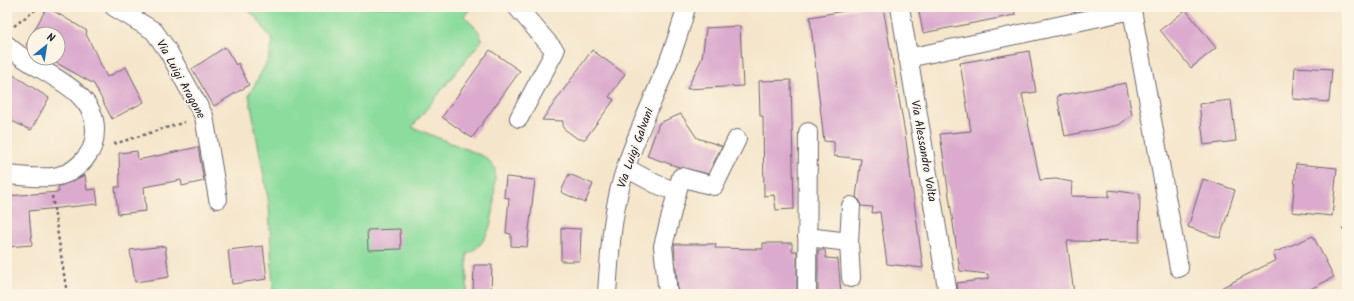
<svg xmlns="http://www.w3.org/2000/svg" width="1354" height="301" font-family="Kalam,sans-serif">
	<style>
		.grass { fill: #8bdc9d; stroke: #567f6c }
		.building { fill: #dbaace }
		.lines { fill: none; stroke-linecap: round; stroke-linejoin: round }
		.street-casing { stroke: #6c666d; stroke-width: 20 }
		.path { stroke: #6c666d; stroke-width: 2.5; stroke-dasharray: 3 3; stroke-linecap: butt }
		.street { stroke: #fff; stroke-width: 18 }
		.labels { text-anchor: middle; stroke-width: 3.5; stroke-linejoin: round; paint-order: stroke }
		.street-label { font-size: 12px; fill: #22223b; stroke: #fcf5e5 }
	</style>
	<rect width="100%" height="100%" fill="#fcf5e5"/>
	<filter id="ink" filterUnits="userSpaceOnUse"><feTurbulence type="fractalNoise" baseFrequency=".025" numOctaves="2"/><feDisplacementMap in="SourceGraphic" scale="8" xChannelSelector="R" yChannelSelector="G"/><feConvolveMatrix kernelMatrix="1 2 1 2 8 2 1 2 1" color-interpolation-filters="sRGB"/></filter>
	<filter id="wash" filterUnits="userSpaceOnUse"><feTurbulence type="fractalNoise" baseFrequency=".012" numOctaves="4" result="noise"/><feDisplacementMap in="SourceGraphic" scale="16" xChannelSelector="R" yChannelSelector="G"/><feGaussianBlur stdDeviation="0.9" result="paint"/><feColorMatrix in="noise" values="0 0 0 0 0 0 0 0 0 0 0 0 0 0 0 0 0 1.4 0 .05"/><feComposite in="paint" operator="in"/></filter>
	<g filter="url(#wash)">
		<rect width="100%" height="100%" fill="#f5e5ca"/>
		<!-- grass -->
		<path class="grass" d="M244,7H472L464,16L478,30L482,40L412,127L485,157L495,168C494,197 498,240 467,254V294H273L269,204L249,95L269,58L273,41L256,17Z"/>
		<g id="blocks">
			<!-- building -->
			<path class="building" d="M47,7L87,31L86,34L107,77L126,67L144,102L112,119L94,84L48,58H58V34H34V49L26,45Z
				M866,7H883L905,133L923,268L887,264L880,212L872,213L873,207L861,206L860,201L856,197L861,159L834,156V142L824,141L810,17Z
				M918,7H1014L1015,15L923,33Z
				M1186,10L1216,48L1191,68L1160,30Z
				M740,26L743,86L687,89L702,58L706,28Z
				M225,47L236,65L238,63L249,85L214,106L192,69Z
				M490,50L520,71L472,138L442,117Z
				M592,50L625,74L609,97L614,100L585,139H578L563,128V121L542,120Z
				M1029,51L1036,92L1022,94L1040,180L1056,179L1072,182L1071,196L1109,197V190L1140,194L1139,242L1067,241L1074,294H958L957,283L988,279V274L960,271L940,134L971,131L960,63Z
				M1295,67L1332,69L1329,102L1293,99Z
				M7,71L49,98L31,130L7,119Z
				M791,80L794,209L776,210L774,195L764,196L763,116H760L759,81Z
				M1126,83L1132,115L1119,125L1065,136L1057,96Z
				M1231,100L1236,141L1204,145L1199,104Z
				M681,114L697,138L722,146L708,174L679,167L647,156L659,123Z
				M198,147L204,181L182,186L181,180L144,187L146,211L118,214L115,187H120L119,153L137,151L138,160Z
				M1296,164L1337,168L1332,216L1292,212Z
				M569,174L593,184L585,203L561,192Z
				M85,175L87,190L96,189L98,204L29,211L32,245L7,247V196L59,192L58,187Z
				M506,177L535,180L527,247L511,246V234L506,233L509,198L504,197Z
				M1203,179L1235,190L1220,238L1188,227Z
				M561,228L581,229L580,261H561Z
				M400,229L401,249L368,250L367,230Z
				M1313,236L1334,277L1301,294H1209L1276,260L1273,253Z
				M763,243H792V251H797V294H678L674,244H716L715,248L763,249Z
				M165,246L169,277L135,282L130,250Z
				M263,246L267,279L232,284L228,250Z
				M818,250H825L826,258L838,259L841,294H818Z
				M474,265H492L491,294H473Z"/>
		</g>
	</g>
	<g filter="url(#ink)">
		<use href="#blocks" fill-opacity="0" stroke="#6c666d" stroke-width="1"/>
		<g class="lines">
			<defs>
				<path id="street" d="M114,7L154,31L168,51L204,116L218,199
					M517,7L555,51L519,118
					M900,7L948,294
					M7,45C33,72 96,86 95,130C95,139 93,149 87,156C67,185 38,177 7,175
					M908,58L1132,10L1179,268
					M626,168L656,184L677,192
					M807,237L849,242L851,206
					M849,242L851,278
					M607,294C610,250 612,206 627,164C645,111 673,62 686,7
					M668,294L663,246L681,177L714,186L737,139
					M807,294L808,132"/>
			</defs>
			<!-- street casing -->
			<use href="#street" class="street-casing"/>
			<!-- path -->
			<path class="path" d="M14,26L39,7
				M114,144L185,122
				M52,196L67,294
				M1342,229L1347,228"/>
			<!-- street -->
			<use href="#street" class="street"/>
		</g>
	</g>
	<g class="labels">
		<!-- street labels -->
		<g class="street-label">
			<text transform="translate(181 79) rotate(61)" y="4">Via Luigi Aragone</text>
			<text transform="translate(635 148) rotate(-70)" y="4">Via Luigi Galvani</text>
			<text transform="translate(924 151) rotate(80)" y="4">Via Alessandro Volta</text>
		</g>
	</g>
	<!-- margin -->
	<rect width="1354" height="301" fill="none" stroke="#fcf5e5" stroke-width="24"/>
	<!-- north arrow -->
	<g transform="translate(46 46) rotate(30)"><circle r="19" fill="#fcf5e5" stroke="#a5a1a1"/>
	<path d="M0-3L7 15L0 10L-7 15Z" fill="#1f6fb2"/>
	<text y="-6" font-size="11" font-weight="bold" text-anchor="middle" fill="#22223b">N</text>
	</g>
</svg>
